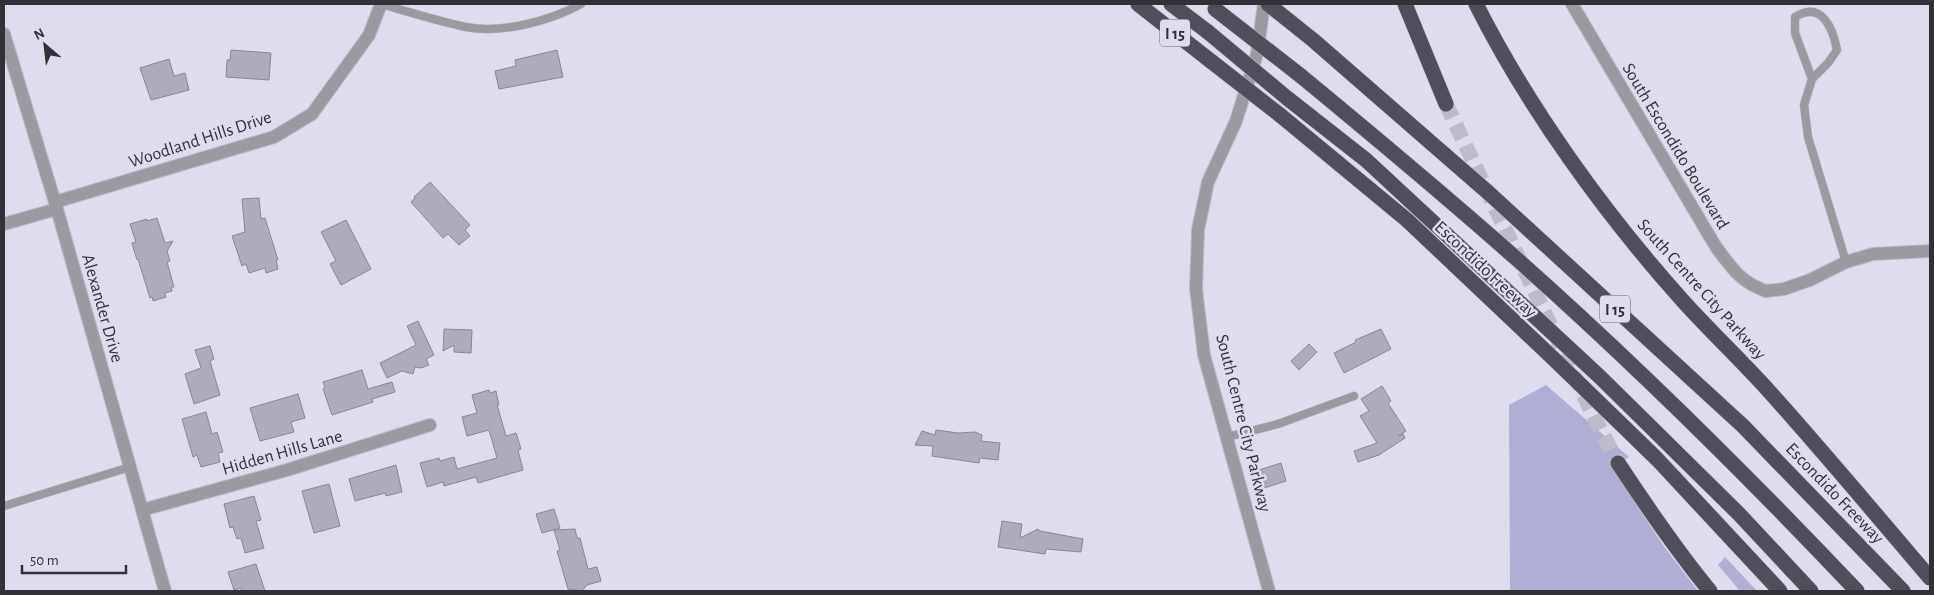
<svg xmlns="http://www.w3.org/2000/svg" width="1934" height="595" font-family="'Alegreya Sans',sans-serif">
	<style>
		.green { fill: #b0aed3 }
		.building { fill: #acacbb; stroke: #878694 }
		.lines { fill: none; stroke-linecap: round; stroke-linejoin: round }
		.motorway-tunnel { stroke: #bbbbc9; stroke-width: 15; stroke-dasharray: 15 8; stroke-linecap: butt }
		.service-casing { stroke: #bbbbc9; stroke-width: 9 }
		.minor-casing { stroke: #bbbbc9; stroke-width: 14 }
		.tertiary-casing { stroke: #bbbbc9; stroke-width: 14 }
		.motorway-casing { stroke: #bbbbc9; stroke-width: 16 }
		.service { stroke: #9b9aa1; stroke-width: 8 }
		.minor { stroke: #9b9aa1; stroke-width: 12 }
		.tertiary { stroke: #9b9aa1; stroke-width: 12 }
		.motorway { stroke: #4f4e5b; stroke-width: 15 }
		.motorway-bridge-casing { stroke: #bbbbc9; stroke-width: 16; stroke-linecap: butt }
		.motorway-bridge { stroke: #4f4e5b; stroke-width: 15 }
		.labels { text-anchor: middle; stroke-width: 5; stroke-linejoin: round; paint-order: stroke }
		.shield { fill: #dedded; stroke: #65656e; stroke-width: 1 }
		.shield-label { font-size: 16px; font-weight: bold; fill: #313137 }
		.street-label { font-size: 18px; fill: #313137; stroke: #dedded }
	</style>
	<rect width="100%" height="100%" fill="#dedded"/>
	<!-- green -->
	<path class="green" d="M1546,385L1629,457L1612,468L1663,545L1698,591H1510L1509,405Z
		M1725,557L1757,591H1740L1718,565Z"/>
	<!-- building -->
	<path class="building" d="M231,50L271,53L269,80L226,77L227,60H230Z
		M557,50L563,77L499,89L495,71L516,66L515,60Z
		M169,59L174,76L185,73L189,90L151,100L140,68Z
		M430,182L470,225L465,230L470,236L459,245L448,234L443,238L411,202L415,198L414,197Z
		M259,198L261,219L265,218L278,260H276L278,269L266,273L265,268L249,273L246,264L242,266L232,236L245,232L242,199Z
		M157,218L165,243L173,241L167,251L170,261L167,262L174,287H171L172,291L165,293L166,297L153,301L152,297L150,298L138,259L137,260L133,247L132,243L136,242L130,224L147,219V221Z
		M346,220L371,269L341,285L330,264L336,261L321,232Z
		M418,321L434,355L426,359L429,365L421,368L415,367L413,374L402,371L387,378L380,363L416,345L407,326Z
		M444,329L472,330L471,353L454,352V345L443,351Z
		M1381,329L1391,349L1344,373L1334,353L1356,342L1355,340Z
		M1309,344L1317,352L1299,370L1291,361Z
		M210,346L214,359L210,361L220,395L194,404L185,374L201,368L195,350Z
		M362,370L368,389L392,382L395,392L372,399L373,402L332,415L323,389L325,388L323,382Z
		M1382,386L1391,401L1388,403L1406,431L1398,436L1403,434L1405,438L1379,455L1358,462L1354,451L1377,443L1360,416L1369,411L1361,399Z
		M489,390L490,393L496,391L499,405H497L506,436L516,433L521,449L518,450L523,470L478,483L476,477L444,486L443,482L427,487L420,463L439,458L440,461L454,457L457,469L497,458L489,430L467,436L462,417L477,413L472,395Z
		M298,394L305,418L291,422L294,432L260,441L250,408Z
		M206,412L212,434L217,432L223,452L218,453L220,462L201,467L197,455L193,457L182,419Z
		M936,430L958,433L975,432L982,435L981,441L1000,443L998,460L980,458L979,463L932,456L933,446L915,445L922,431L935,435Z
		M1281,463L1286,481L1261,489L1256,471Z
		M396,465L402,492L386,496L385,493L355,501L349,479Z
		M329,484L340,526L314,533L302,491Z
		M254,496L261,520L256,521L264,548L245,553L241,538L237,539L233,527L230,528L224,504Z
		M554,509L560,528L542,533L536,514Z
		M1002,521L1022,524L1020,538L1038,529L1040,531L1083,539L1081,552L1046,549L1045,554L998,547Z
		M575,529L577,538H580L588,569L597,567L601,581L587,585L582,591L568,589L557,551L560,550L554,530Z
		M256,564L265,591H242L241,588L234,590L228,572Z"/>
	<g class="lines">
		<!-- motorway-tunnel -->
		<path class="motorway-tunnel" d="M1446,104L1593,415L1618,463"/>
		<defs>
			<path id="service" d="M381,4C409,12 438,21 466,27C501,34 550,21 581,4
				M1812,79L1828,63L1837,50C1833,29 1822,0 1795,17V33L1812,79L1804,105L1808,137L1846,262
				M1227,437L1278,424L1354,396
				M4,506L130,467"/>
			<path id="minor" d="M55,202L274,137L312,114L369,35L381,4
				M4,224L57,209
				M1766,291L1784,289L1810,280L1846,262L1873,254L1930,251
				M142,510L287,470L430,425"/>
			<path id="tertiary" d="M1264,4L1257,54L1236,121L1208,182L1198,230L1196,289L1204,355L1269,591
				M1572,4L1716,247C1732,268 1740,282 1766,291
				M4,34L57,209L165,591"/>
			<path id="motorway" d="M1138,4L1212,62
				M1171,4L1208,32
				M1268,4L1313,40L1491,195L1743,426L1903,591
				M1405,4L1446,104
				M1476,4C1529,109 1605,214 1683,301C1710,331 1740,359 1767,389C1823,451 1876,515 1930,578
				M1301,76C1375,137 1448,198 1519,261C1637,366 1749,477 1857,591
				M1287,98L1366,160L1600,377L1738,513L1811,591
				M1280,115L1407,220L1556,361L1657,459L1780,591
				M1618,463C1647,507 1676,550 1710,591"/>
		</defs>
		<!-- service casing -->
		<use href="#service" class="service-casing"/>
		<!-- minor casing -->
		<use href="#minor" class="minor-casing"/>
		<!-- tertiary casing -->
		<use href="#tertiary" class="tertiary-casing"/>
		<!-- motorway casing -->
		<use href="#motorway" class="motorway-casing"/>
		<!-- service -->
		<use href="#service" class="service"/>
		<!-- minor -->
		<use href="#minor" class="minor"/>
		<!-- tertiary -->
		<use href="#tertiary" class="tertiary"/>
		<!-- motorway -->
		<use href="#motorway" class="motorway"/>
		<defs>
			<path id="motorway-bridge" d="M1215,9L1301,76
				M1208,32L1287,98
				M1212,62L1280,115"/>
		</defs>
		<!-- motorway-bridge casing -->
		<use href="#motorway-bridge" class="motorway-bridge-casing"/>
		<!-- motorway-bridge -->
		<use href="#motorway-bridge" class="motorway-bridge"/>
	</g>
	<g class="labels">
		<!-- shield labels -->
		<g class="shield">
			<rect x="1160" y="19.5" width="30" height="27" rx="4"/>
			<rect x="1600" y="295.5" width="30" height="27" rx="4"/>
		</g>
		<g class="shield-label">
			<text x="1175" y="39">I 15</text>
			<text x="1615" y="315">I 15</text>
		</g>
		<!-- street labels -->
		<g class="street-label">
			<text transform="translate(200 139) rotate(-18)" y="6">Woodland Hills Drive</text>
			<text transform="translate(1676 146) rotate(59)" y="6">South Escondido Boulevard</text>
			<text transform="translate(1486 269) rotate(43)" y="6">Escondido Freeway</text>
			<text transform="translate(1702 289) rotate(48)" y="6">South Centre City Parkway</text>
			<text transform="translate(103 308) rotate(74)" y="6">Alexander Drive</text>
			<text transform="translate(1244 423) rotate(76)" y="6">South Centre City Parkway</text>
			<text transform="translate(282 452) rotate(-16)" y="6">Hidden Hills Lane</text>
			<text transform="translate(1835 493) rotate(46)" y="6">Escondido Freeway</text>
		</g>
	</g>
	<!-- border -->
	<rect width="1934" height="595" fill="none" stroke="#313137" stroke-width="10"/>
	<!-- north arrow -->
	<g transform="translate(45 45) rotate(332)" stroke="#dedded" stroke-width="4" paint-order="stroke">
	<path d="M0-4L9 19L0 12L-9 19Z" fill="#313137"/>
	<text y="-8" font-size="14" font-weight="bold" text-anchor="middle" fill="#313137">N</text>
	</g>
	<!-- scale -->
	<path d="M22 565v8h104v-8" fill="none" stroke="#313137" stroke-width="2.5"/>
	<text x="30" y="565" font-size="15" fill="#313137" stroke="#dedded" stroke-width="4" paint-order="stroke">50 m</text>
</svg>
